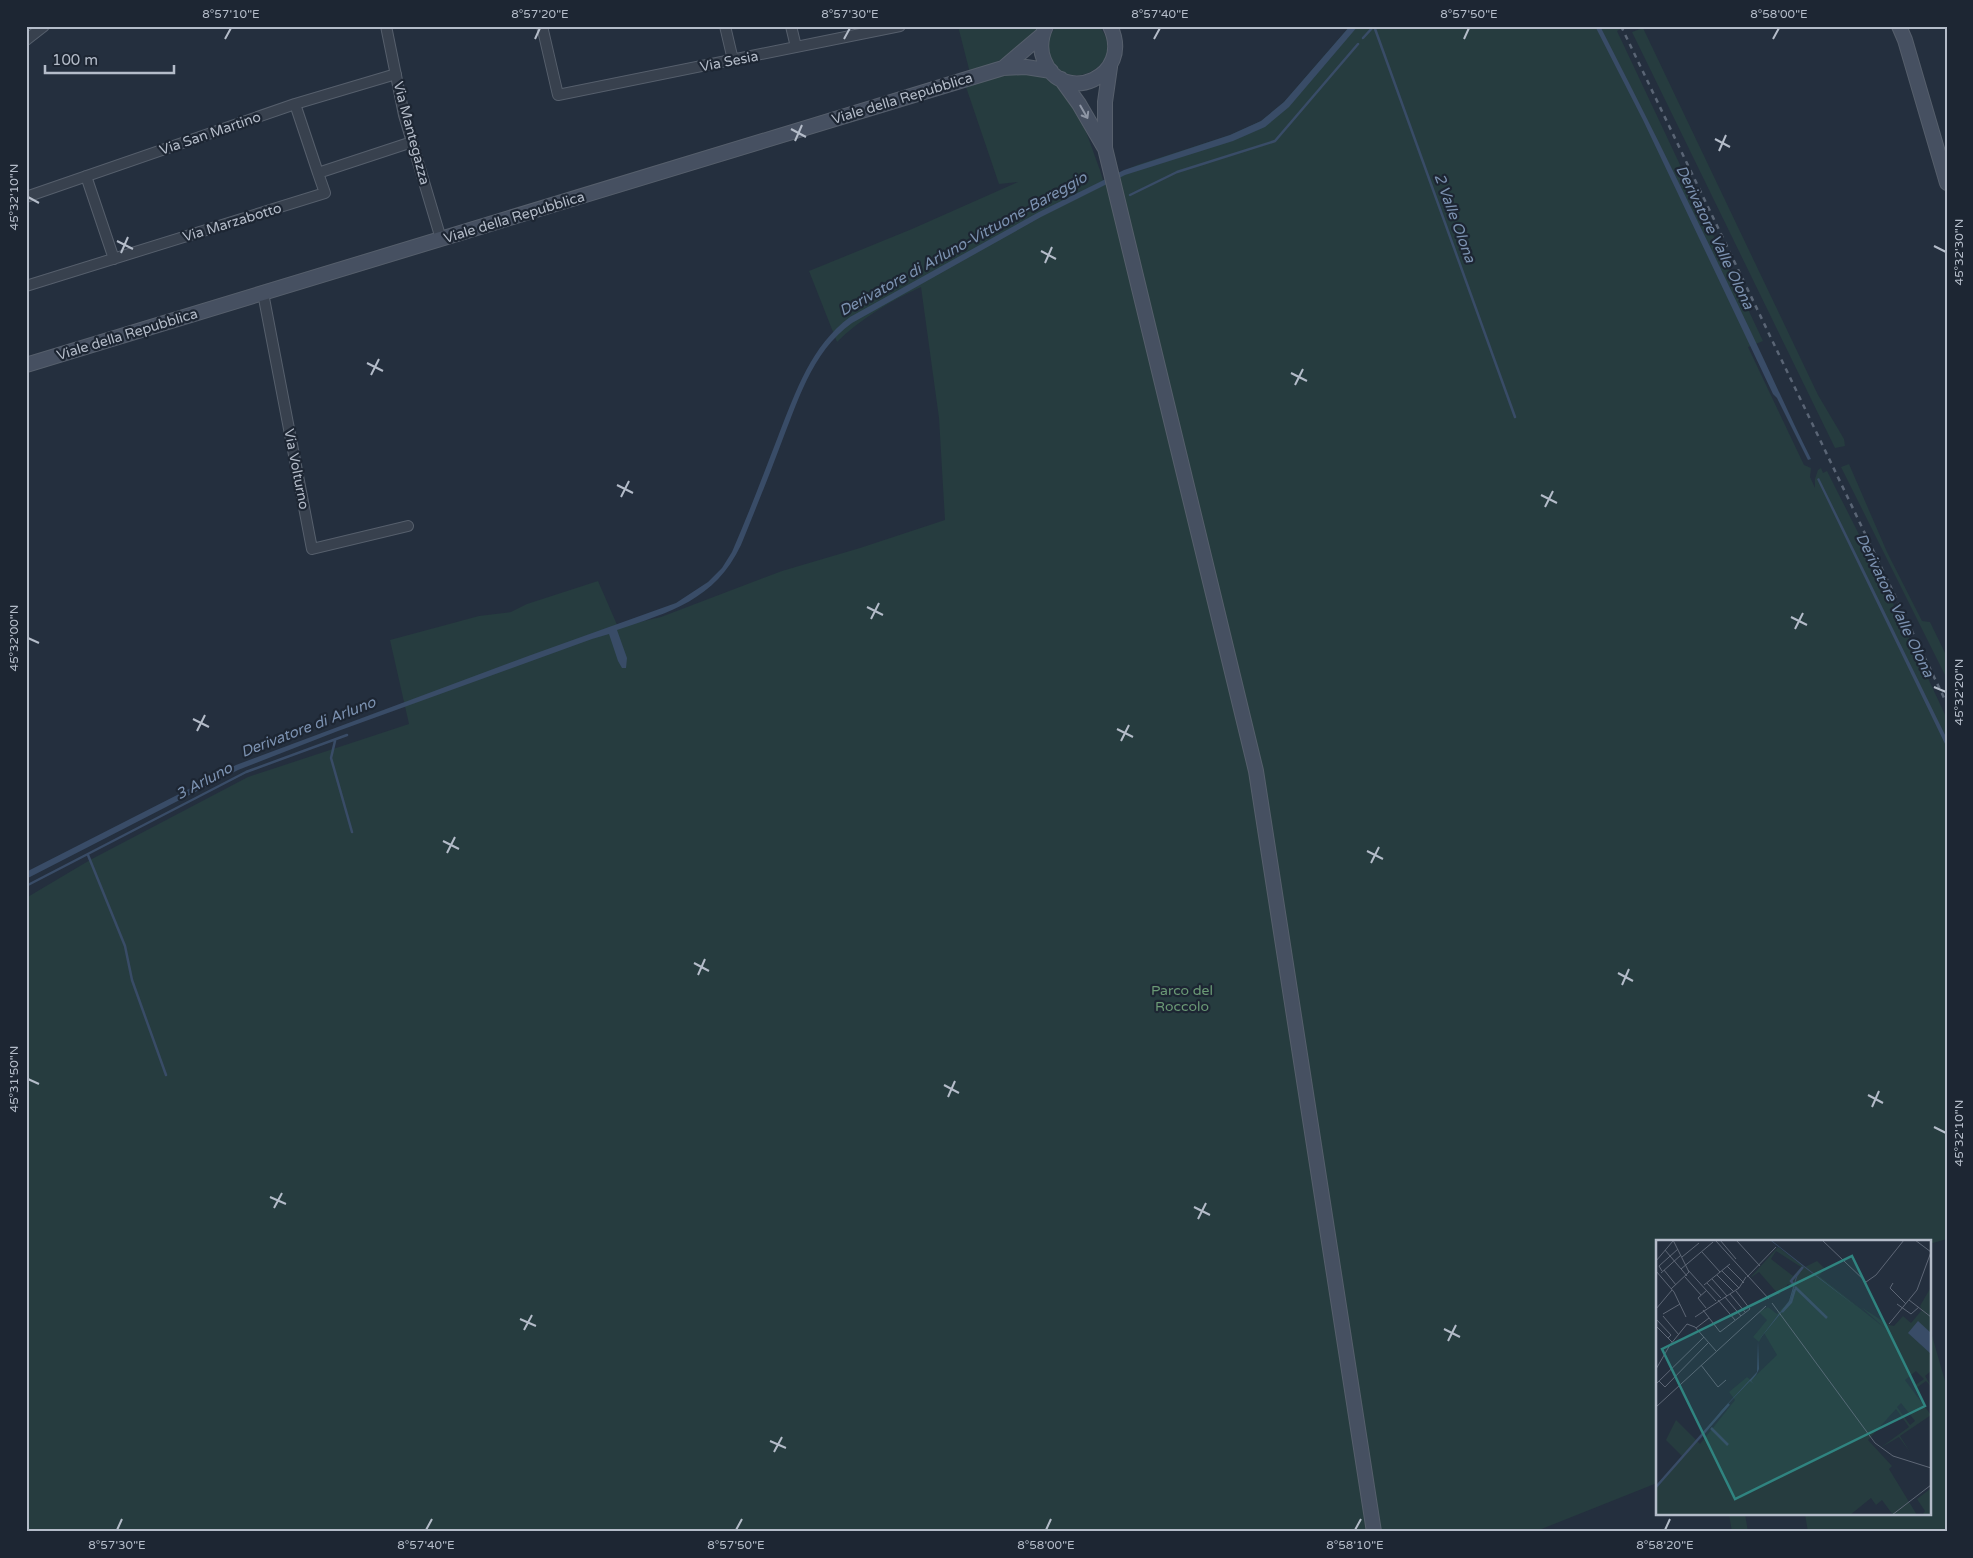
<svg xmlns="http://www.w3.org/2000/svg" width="1973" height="1558" font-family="'Varela Round',sans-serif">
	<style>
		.green { fill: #263c3f }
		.water { fill: #394c67 }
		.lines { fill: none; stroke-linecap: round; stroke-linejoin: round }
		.stream { stroke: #394c67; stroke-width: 2.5 }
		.street-casing { stroke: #565f6c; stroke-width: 12 }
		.secondary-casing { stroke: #565f6c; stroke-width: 16 }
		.street { stroke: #38414e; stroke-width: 10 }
		.secondary { stroke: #465061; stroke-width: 14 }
		.rail { stroke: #5a6575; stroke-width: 2.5; stroke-dasharray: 5 5; stroke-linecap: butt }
		.oneway { stroke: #8e96a5 }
		.ticks { fill: none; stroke: #b4bcc9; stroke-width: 2 }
		.labels { text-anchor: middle; stroke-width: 4.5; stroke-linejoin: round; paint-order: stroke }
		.street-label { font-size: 14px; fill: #b4bcc9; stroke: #1d2633 }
		.park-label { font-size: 14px; fill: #6b9a76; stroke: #1d2633 }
		.water-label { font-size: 15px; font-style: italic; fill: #7c92b1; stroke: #1d2633 }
		.inset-river { fill: none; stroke: #394c67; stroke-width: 2.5 }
		.inset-road { fill: none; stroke: #5e6776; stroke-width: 1 }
		.view { fill: #308480; fill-opacity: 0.15; stroke: #308480; stroke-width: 2.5 }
		.inset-edge { fill: none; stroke: #b4bcc9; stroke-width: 2.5 }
		.neatline { fill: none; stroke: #b4bcc9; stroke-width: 2 }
		.ticks-label { font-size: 12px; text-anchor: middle; fill: #b4bcc9 }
	</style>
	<rect width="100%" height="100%" fill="#242f3e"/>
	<!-- green -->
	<path class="green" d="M958,26H1038C1025,52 994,63 970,73Z
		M1057,26H1099C1132,66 1060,100 1049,51C1047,42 1050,33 1057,26Z
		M1350,26H1626L1617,31L1763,341L1748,347L1804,465L1811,468L1810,477L1815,488V479L1818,470L1821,468L1823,473L1827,471L1885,586L1947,719V1239L1929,1244V1242H1657V1483L1534,1532H26V898L90,860L248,777L409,724L390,640L479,616L511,612L527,604L598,581L618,627L661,617L782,571L860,548L945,520L939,418L921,287C892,300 860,319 837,342L809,271L912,229L1018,182L999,184L966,87C977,84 988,78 999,76C1020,72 1043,72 1061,87C1077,100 1092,149 1100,170L1103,180L1137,165L1230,135L1261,121L1284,102Z
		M1643,28L1818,395L1844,439L1845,446L1835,448L1632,32Z
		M1849,464L1887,552L1922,621L1930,622L1947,657V679L1841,467Z
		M1929,1325L1947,1388V1532H1808L1805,1514H1929Z
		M1729,1514H1745L1748,1532H1732Z"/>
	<!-- water -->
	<path class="water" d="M1350,26H1358L1289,107L1265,127L1233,141L1125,175L1041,217L852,323C811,352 797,404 779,449C767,481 754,513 741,545C715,600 670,612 617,630L627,658L626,668H622L618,661L609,634L592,639L338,731L238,770L26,879V872L236,765L531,655L676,603L708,582L722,568L732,552C749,513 764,473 779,434C796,391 811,346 850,317L1039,212L1124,170L1230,135L1261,121L1284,102Z
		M1595,26H1600C1652,127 1702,229 1751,332C1771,374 1790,417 1811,459L1808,460L1777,398L1773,394L1643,120Z
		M1819,478L1947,739V748L1817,479Z"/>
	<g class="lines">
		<!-- stream -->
		<path class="stream" d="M1374,26L1515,417
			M1363,38L1374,26
			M1130,195L1177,172L1275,141L1358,44
			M335,741L331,758L352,832
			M88,855L125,946L132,980L166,1075
			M26,886L246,772L347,735"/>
		<defs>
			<path id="street" d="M386,26L404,115L441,239
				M542,26L558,95L900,26
				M725,26L733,60
				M791,26L796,47
				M26,40L44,26
				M295,104L318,173
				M86,176L114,259
				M26,197L295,104L396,74
				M26,286L325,193L318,173L412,142
				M263,293L312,549L408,526"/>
			<path id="secondary" d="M1046,26C1041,37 1039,48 1044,60C1062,107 1135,77 1110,26
				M1899,26L1905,40L1947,183
				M1110,67L1105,102V148L1256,771L1374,1532
				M1003,68L1043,34
				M1061,79L1079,104L1104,147
				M26,365L1003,68L1026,67L1051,71"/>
		</defs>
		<!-- street casing -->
		<use href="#street" class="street-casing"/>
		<!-- secondary casing -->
		<use href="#secondary" class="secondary-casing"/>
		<!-- street -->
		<use href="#street" class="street"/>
		<!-- secondary -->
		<use href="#secondary" class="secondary"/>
		<!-- rail -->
		<path class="rail" d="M1621,26L1947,704"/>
	</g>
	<!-- one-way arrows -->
	<defs><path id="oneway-shaft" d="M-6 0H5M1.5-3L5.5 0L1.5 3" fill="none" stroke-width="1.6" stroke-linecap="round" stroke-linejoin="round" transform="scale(1.25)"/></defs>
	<use class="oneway" href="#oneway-shaft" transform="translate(1084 112) rotate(60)"/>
	<!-- ticks -->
	<path class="ticks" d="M225,39L231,28M535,39L540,28M844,39L850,28M1154,39L1160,28M1464,39L1469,28M1773,39L1779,28M791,129L806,137M1715,139L1730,147M795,141L802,125M1719,151L1726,135M28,197L39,203M117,241L133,249M1934,246L1946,252M1041,251L1056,259M121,253L128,237M1045,263L1052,247M367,363L383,371M1291,373L1307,381M371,375L379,359M1295,385L1303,369M617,485L633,493M1541,495L1557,503M621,497L629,481M1545,507L1553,491M867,607L883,615M1791,617L1807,625M871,619L879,603M1795,629L1803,613M28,638L39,643M1934,687L1946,692M193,719L209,727M1117,729L1133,737M197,731L205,715M1121,741L1129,725M443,841L459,849M1367,851L1383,859M447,853L455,837M1371,863L1379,847M694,963L709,971M1618,973L1633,981M698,975L705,959M1622,985L1629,969M28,1079L39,1084M944,1085L959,1093M1868,1095L1883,1103M948,1097L955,1081M1872,1107L1879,1091M1934,1127L1946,1133M270,1197L286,1204M1194,1207L1210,1215M274,1208L282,1193M1198,1219L1206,1203M520,1319L536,1326M1444,1329L1460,1337M524,1330L532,1315M1448,1341L1456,1325M770,1441L786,1448M774,1452L782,1437M117,1530L122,1519M426,1530L432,1519M736,1530L742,1519M1046,1530L1051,1519M1355,1530L1361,1519M1665,1530L1670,1519"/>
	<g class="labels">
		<!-- street labels -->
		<g class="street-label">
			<text transform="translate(729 61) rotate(-11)" y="5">Via Sesia</text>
			<text transform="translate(902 98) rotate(-17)" y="5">Viale della Repubblica</text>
			<text transform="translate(210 133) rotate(-19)" y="5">Via San Martino</text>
			<text transform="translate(412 133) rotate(75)" y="5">Via Mantegazza</text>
			<text transform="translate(514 217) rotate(-17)" y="5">Viale della Repubblica</text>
			<text transform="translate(232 222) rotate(-17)" y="5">Via Marzabotto</text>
			<text transform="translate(127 334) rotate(-17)" y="5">Viale della Repubblica</text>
			<text transform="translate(297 469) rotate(79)" y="5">Via Volturno</text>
		</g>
		<!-- park labels -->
		<g class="park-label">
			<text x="1182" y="995">Parco del<tspan x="1182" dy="16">Roccolo</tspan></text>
		</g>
		<!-- water labels -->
		<g class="water-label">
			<text transform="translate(1455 218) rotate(70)" y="5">2 Valle Olona</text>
			<text transform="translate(1715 237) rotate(64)" y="5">Derivatore Valle Olona</text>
			<text transform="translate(963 244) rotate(-29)" y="5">Derivatore di Arluno-Vittuone-Bareggio</text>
			<text transform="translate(1895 605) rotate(64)" y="5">Derivatore Valle Olona</text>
			<text transform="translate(308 727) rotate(-21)" y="5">Derivatore di Arluno</text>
			<text transform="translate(204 781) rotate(-28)" y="5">3 Arluno</text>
		</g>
	</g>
	<!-- overview -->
	<g transform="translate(1656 1240)">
		<rect width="275" height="275" fill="#242f3e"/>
		<path d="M122,7L149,27L161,21L169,29L163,36L230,89L205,67L233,85L238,86L247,76L255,83L266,70L264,66L275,47V131L269,136L275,146L270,141L259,149L258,146L268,139L260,131L249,140L275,175L244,196L254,212L243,197L224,208L253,187L240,169L212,200L236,226L233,229L261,275H237L226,260L220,265L215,258L194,275H0V245L27,217L10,200L20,180L44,204L79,160L73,152L91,137L95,140L121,115L108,93L103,102L97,97L111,80L103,72L112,67L121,74L133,61L137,48L132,44L123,55L103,32L94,38ZM120,11L145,27L137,36L115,19ZM245,163L259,181L254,185L241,167ZM274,249L275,275H266L269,271L261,259Z" fill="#263c3f" fill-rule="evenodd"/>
		<path d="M114,0H115L202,68L148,27L141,37L134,62L102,101L103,129L100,135L95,141L98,144L94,141L73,163L42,202L0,246L42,202L65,171L101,132L102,101L133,61L140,37L148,27ZM262,81L275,93V114L252,93Z" fill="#394c67"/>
		<path class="inset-river" d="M138,45L135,41L147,27M139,47L171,78M126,72L135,62L139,49M55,188L72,205M0,247L73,164"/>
		<path class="inset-road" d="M64,0L80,19M80,0L104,26M166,0L210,42L220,35L248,0M259,0L275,12M60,1L113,59M9,10L31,36M46,12L64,32M26,17L43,3M0,21L17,1M71,26L88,43M25,29L57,2M8,30L20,45M32,30L60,61M0,31L18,52L30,77M6,31L3,26L22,9M66,31L83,48M5,33L25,15M61,35L78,52M29,37L45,55M91,37L120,7M56,39L71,56M51,43L65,58M237,43L234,48L250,64M48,45L74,24M15,49L33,32L17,0M74,54L89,72M69,57L85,76M62,60L79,80M253,60L275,77M116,63L219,203L237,216L275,228M241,64L255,74L263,67M50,68L42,58L51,50M0,69L16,50M47,70L64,92L94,69L80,51M7,74L24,64M7,76L23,95M39,77L83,48L90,37M0,79L15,95L12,98M233,84L261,50L275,12M0,86L16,102M40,88L53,78M45,125L62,147L70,140M0,129L14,105L31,84L39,87L60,111M3,141L9,147L52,103M0,144L48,97M0,167L110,66M236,275L275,245"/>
		<path class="view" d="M196,16L269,166L79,259L6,109Z"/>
		<rect width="275" height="275" class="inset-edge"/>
	</g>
	<!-- border -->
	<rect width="1973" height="1558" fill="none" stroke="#1d2633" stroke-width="55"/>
	<!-- scale -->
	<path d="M45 65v8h129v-8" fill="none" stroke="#b4bcc9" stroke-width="2.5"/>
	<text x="52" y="65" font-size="15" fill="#b4bcc9" stroke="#1d2633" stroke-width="4" paint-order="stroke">100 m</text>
	<rect x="28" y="28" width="1918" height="1502" class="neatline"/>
	<g class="ticks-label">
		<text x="231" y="18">8°57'10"E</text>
		<text x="540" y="18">8°57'20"E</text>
		<text x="850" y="18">8°57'30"E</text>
		<text x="1160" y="18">8°57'40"E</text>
		<text x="1469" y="18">8°57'50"E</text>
		<text x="1779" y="18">8°58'00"E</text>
		<text transform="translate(14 197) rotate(-90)" y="4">45°32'10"N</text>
		<text transform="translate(1959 252) rotate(-90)" y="4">45°32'30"N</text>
		<text transform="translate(14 638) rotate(-90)" y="4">45°32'00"N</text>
		<text transform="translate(1959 692) rotate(-90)" y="4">45°32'20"N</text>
		<text transform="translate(14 1079) rotate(-90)" y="4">45°31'50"N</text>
		<text transform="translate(1959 1133) rotate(-90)" y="4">45°32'10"N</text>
		<text x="117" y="1549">8°57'30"E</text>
		<text x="426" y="1549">8°57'40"E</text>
		<text x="736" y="1549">8°57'50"E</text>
		<text x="1046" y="1549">8°58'00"E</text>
		<text x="1355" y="1549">8°58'10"E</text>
		<text x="1665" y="1549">8°58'20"E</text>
	</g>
</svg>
